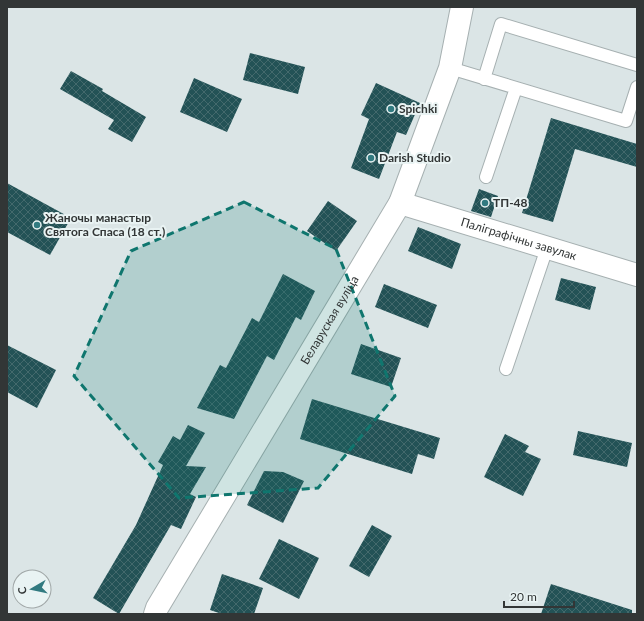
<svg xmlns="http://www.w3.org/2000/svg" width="644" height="621" font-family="Lato,sans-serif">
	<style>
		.building { fill: url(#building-cross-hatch) }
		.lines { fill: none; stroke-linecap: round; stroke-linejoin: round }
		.lane-casing { stroke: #a6b0b1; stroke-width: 14 }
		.street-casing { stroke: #a6b0b1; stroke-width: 24 }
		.lane { stroke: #fff; stroke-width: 12 }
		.street { stroke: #fff; stroke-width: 22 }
		.marked { fill: #0f766e; fill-opacity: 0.2; stroke: #0f766e; stroke-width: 3; stroke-dasharray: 8 5; stroke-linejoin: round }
		.poi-dot { fill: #317a80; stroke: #e9f3f3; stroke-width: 1.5 }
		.labels { text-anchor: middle; stroke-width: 4; stroke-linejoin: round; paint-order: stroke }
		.poi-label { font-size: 12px; font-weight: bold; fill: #323636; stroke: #e9f3f3; text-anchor: start }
		.street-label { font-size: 12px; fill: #323636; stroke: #e9f3f3 }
	</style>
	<defs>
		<pattern id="building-cross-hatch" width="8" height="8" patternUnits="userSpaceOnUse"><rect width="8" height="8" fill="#235256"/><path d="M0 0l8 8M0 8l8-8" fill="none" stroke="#43696c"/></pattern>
	</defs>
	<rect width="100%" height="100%" fill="#dbe5e6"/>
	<!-- building -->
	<path class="building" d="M250,53L305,67L298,94L243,80Z
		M71,71L103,89L102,91L146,117L132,142L108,129L114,120L60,89Z
		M194,78L242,99L227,132L180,112Z
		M376,83L420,103L406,135L397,132L379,179L351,168L369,119L361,115Z
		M551,118L637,144V167L575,149L553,222L522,213Z
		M7,183L71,218L50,255L7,232Z
		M479,189L498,196L491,217L471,211Z
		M328,201L357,221L336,251L307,231Z
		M418,227L461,244L452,269L408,251Z
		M283,274L315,291L301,320L296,317L274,360L267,356L234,419L197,408L220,365L226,368L252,318L259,322Z
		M561,278L596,287L590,310L555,300Z
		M384,284L437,305L428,328L375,307Z
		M361,344L401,358L391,387L351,374Z
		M7,345L56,370L37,408L7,392Z
		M312,399L440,438L434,459L418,454L412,474L300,439Z
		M188,425L205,433L186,466L206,467L190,494L196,497L181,529L171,525L119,614L93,598L136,525L163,465L158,462L173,436L180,440Z
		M578,431L632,443L627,467L573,455Z
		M505,434L529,446L525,452L541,459L523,496L484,477Z
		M264,471L283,472L304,481L283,523L247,505Z
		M372,525L392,536L369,577L349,566Z
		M279,539L319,558L299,599L259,579Z
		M222,574L263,588L254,614H222L210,610Z
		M551,584L632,610V614H541Z"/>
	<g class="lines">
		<defs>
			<path id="lane" d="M450,68L626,121L637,87
				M484,79L501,24L637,65
				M486,177L516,88
				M506,369L547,248"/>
			<g id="street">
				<path id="s1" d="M400,203L637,275"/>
				<path id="s2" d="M155,614L157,608L400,203L450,68L462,7"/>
			</g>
		</defs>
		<!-- lane casing -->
		<use href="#lane" class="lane-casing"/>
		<!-- street casing -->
		<use href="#street" class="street-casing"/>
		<!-- lane -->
		<use href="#lane" class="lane"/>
		<!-- street -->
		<use href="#street" class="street"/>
	</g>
	<!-- marked area -->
	<path class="marked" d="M244,202L336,249L395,396L318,488L179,498L74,376L131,251Z"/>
	<!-- markers -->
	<g class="poi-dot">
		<circle cx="391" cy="109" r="4"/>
		<circle cx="371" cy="158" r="4"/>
		<circle cx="485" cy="203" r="4"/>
		<circle cx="37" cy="225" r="4"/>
	</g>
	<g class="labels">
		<!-- poi labels -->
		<g class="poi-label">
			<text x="399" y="113">Spichki</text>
			<text x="379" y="162">Darish Studio</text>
			<text x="493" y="207">ТП-48</text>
			<text x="45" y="222">Жаночы манастыр<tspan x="45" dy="14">Святога Спаса (18 ст.)</tspan></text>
		</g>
		<!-- street labels -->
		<g class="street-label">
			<text dy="4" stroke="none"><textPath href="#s1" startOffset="124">Паліграфічны завулак</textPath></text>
			<text dy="4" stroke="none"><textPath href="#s2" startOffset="342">Беларуская вуліца</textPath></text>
		</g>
	</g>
	<!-- border -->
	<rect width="644" height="621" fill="none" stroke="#323636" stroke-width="16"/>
	<!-- north arrow -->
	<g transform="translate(32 589) rotate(261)"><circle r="19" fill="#e9f3f3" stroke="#a0a7a7"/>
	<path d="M0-3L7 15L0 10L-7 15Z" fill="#317a80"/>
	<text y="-6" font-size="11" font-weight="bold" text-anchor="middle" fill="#323636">С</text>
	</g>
	<!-- scale -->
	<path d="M504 601v6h70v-6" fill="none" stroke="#323636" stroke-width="2"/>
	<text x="510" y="601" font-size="12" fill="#323636" stroke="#e9f3f3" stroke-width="3" paint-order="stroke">20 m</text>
</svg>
